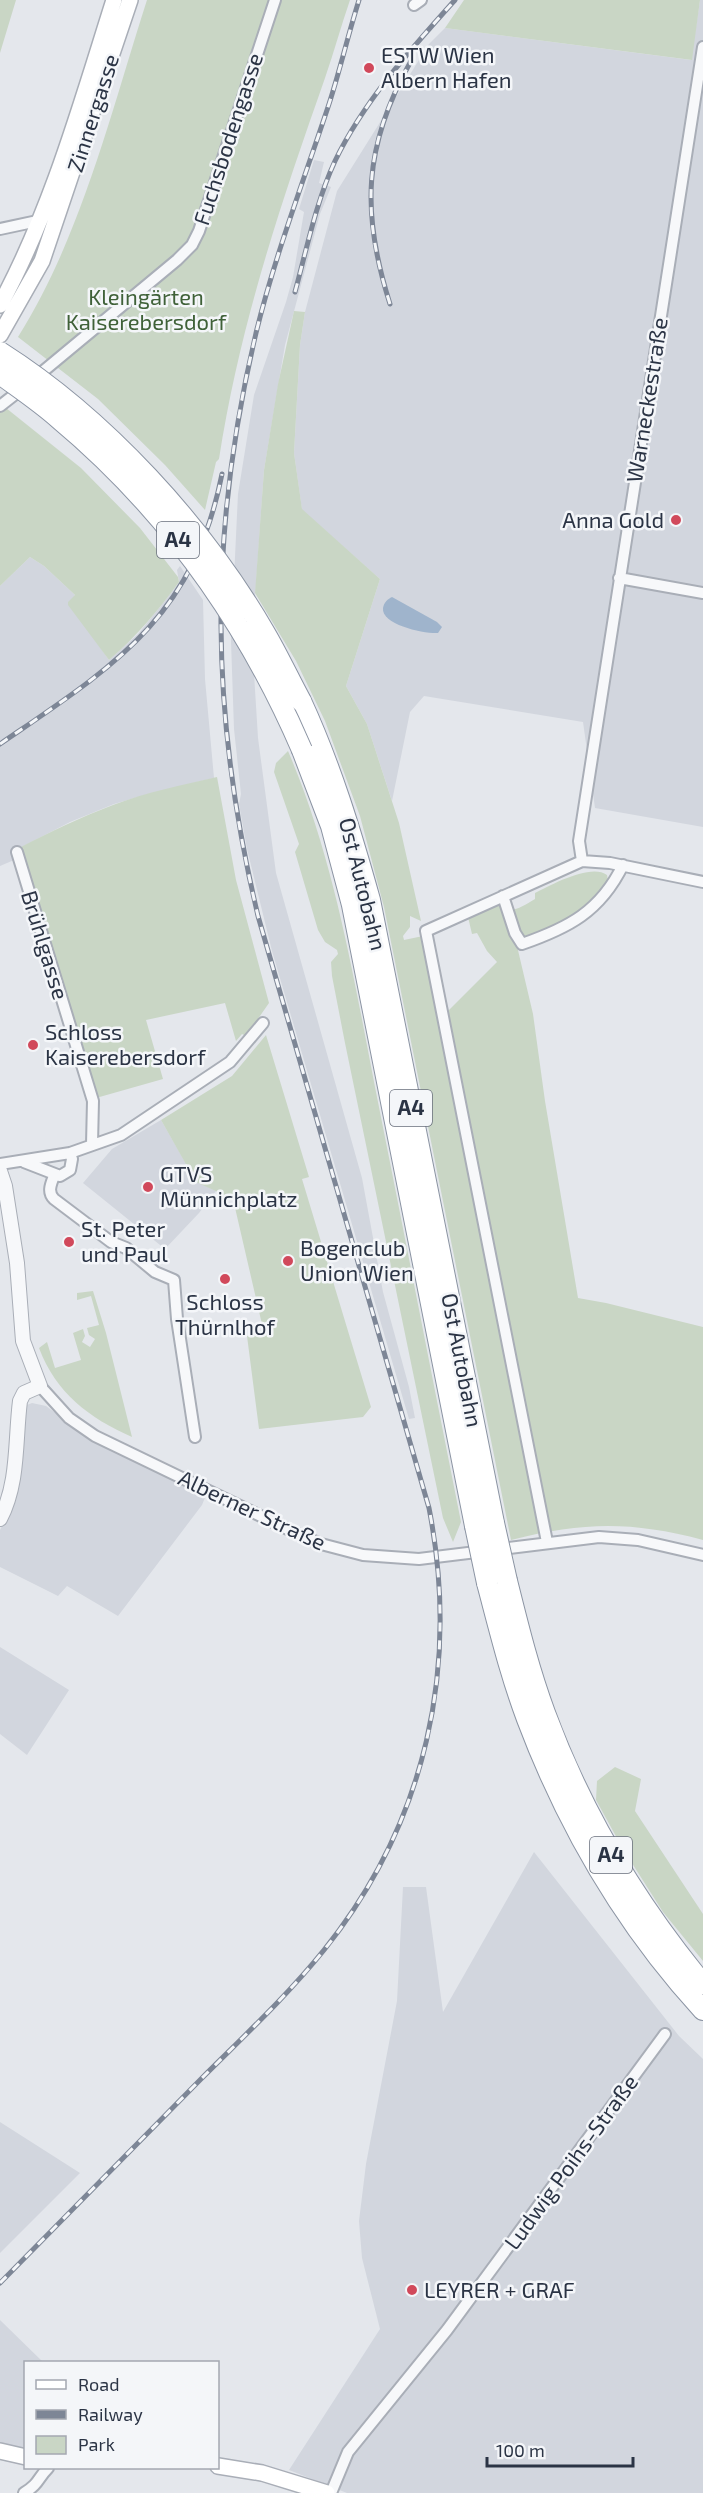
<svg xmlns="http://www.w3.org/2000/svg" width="703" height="2493" font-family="'Exo 2',sans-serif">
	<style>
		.built { fill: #d2d6de }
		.green { fill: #c9d6c5 }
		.water { fill: #9fb4cc }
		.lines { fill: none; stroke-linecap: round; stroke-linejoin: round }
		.minor-casing { stroke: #a9aeb7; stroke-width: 14 }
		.tertiary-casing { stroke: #a9aeb7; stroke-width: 16 }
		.secondary-casing { stroke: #a9aeb7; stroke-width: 18 }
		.motorway-casing { stroke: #8b94a3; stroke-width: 22 }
		.minor { stroke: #f7f8fa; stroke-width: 10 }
		.tertiary { stroke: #f7f8fa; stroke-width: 14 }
		.secondary { stroke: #fff; stroke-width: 15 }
		.motorway { stroke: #fff; stroke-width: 20 }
		.rail-casing { stroke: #7d8696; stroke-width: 5 }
		.rail { stroke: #f4f6f9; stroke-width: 3; stroke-dasharray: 9; stroke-linecap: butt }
		.motorway-bridge-casing { stroke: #8b94a3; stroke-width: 22; stroke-linecap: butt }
		.motorway-bridge { stroke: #fff; stroke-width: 20 }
		.poi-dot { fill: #d1495b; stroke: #f4f6f9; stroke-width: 2 }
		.labels { text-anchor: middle; stroke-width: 5; stroke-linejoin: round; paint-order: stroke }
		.shield { fill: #f4f6f9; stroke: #676e7b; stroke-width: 1.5 }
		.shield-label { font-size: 21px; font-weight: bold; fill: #2b3445 }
		.poi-label { font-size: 22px; fill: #2b3445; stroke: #f4f6f9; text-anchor: start }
		.street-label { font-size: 22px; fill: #2b3445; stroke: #f4f6f9 }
		.park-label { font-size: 22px; fill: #3f6138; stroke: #f4f6f9 }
	</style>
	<rect width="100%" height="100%" fill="#e4e7ec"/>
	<!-- built -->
	<path class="built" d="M700,0H703V827L595,808L583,722L424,696L410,712L392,801L367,724L346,686L380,579L302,510L294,453L300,345L305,312L337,191L429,44L445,28L691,60Z
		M314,160L324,162L319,183L331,187L320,214L285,345L264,470L252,641L258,738L276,873L362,1178L383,1292L409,1387L415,1418L409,1419L272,951L247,849L239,804L241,794L234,729L231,641L238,494L254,395L286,302L293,277L304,212L299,209Z
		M30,557L44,566L75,595L70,604L109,660L138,634L164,602L179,582L177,570L180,566L203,600L205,679L214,778L152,793L114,804L70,822L12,852L14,860L0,866V586Z
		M161,1120L196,1181L216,1191L199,1213L165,1249L83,1183L112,1149Z
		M32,1403L46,1406L92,1440L206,1495L202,1505L118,1616L67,1586L58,1596L0,1567V1530L9,1513L24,1411L27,1405Z
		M0,1647L69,1690L27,1755L0,1734Z
		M534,1852L679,2036L703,2059V2493H347L289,2470L380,2329L362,2258L359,2221L366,2164L397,2001L403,1887H426L443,2012Z
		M0,2122L80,2173L0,2253Z
		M0,2320L43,2362H26L25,2465L0,2460Z"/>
	<!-- green -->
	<path class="green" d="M0,0H16L0,53Z
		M147,0H350C341,26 334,52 325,78C280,206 240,324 219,459L216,462L205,510L165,465L98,399L18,337C81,237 111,112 147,0Z
		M464,0H700L692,60L445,28Z
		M294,311L305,312L300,345L294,453L302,509L380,579L346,686L367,724L399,823L421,921L410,916V927L403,936L404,940L423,936L448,1011L497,962L487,951L477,933L472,934L468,917L498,905C512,915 521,907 535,899V893C551,885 591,863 607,875L608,881L585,909L517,946L533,1014L545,1101L578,1298L606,1303L703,1327V1540C630,1521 584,1522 511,1540L384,907L360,816L325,721L296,661L255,593L264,470L278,384Z
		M6,408L81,468L140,528L178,577L179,582C158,611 136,637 109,660L68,605V602L75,595L44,566L30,557L0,586V412Z
		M288,751C334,858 353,974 375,1087C404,1232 432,1377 461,1522L453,1542L443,1518L345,1043L332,976L331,962L338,954L337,950L325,942L318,930L295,852L299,844L274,772L276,763Z
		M217,777L236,880L269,1003L246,1036L242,1034L236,1041L225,1003L146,1020L163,1079L96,1098L19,848C50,832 81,817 113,805C147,792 182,785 217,777Z
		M266,1035L309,1177L302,1179L371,1407L363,1417L259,1429L247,1336L264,1333L233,1199L196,1182L161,1120L232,1076Z
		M93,1291L106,1333L132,1437C89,1418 56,1393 39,1348L47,1342L55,1368L81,1360L73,1333L83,1329L85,1336L82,1342L90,1347L95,1339L89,1335L87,1328L99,1325L91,1296L77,1300V1293Z
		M615,1767L641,1779L635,1811L703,1914V1961L663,1912L623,1849L596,1800L597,1781Z"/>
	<!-- water -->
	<path class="water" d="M392,597L437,622L442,627L438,633C425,634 381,625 383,608C384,602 388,599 392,597Z"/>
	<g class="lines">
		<defs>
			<path id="minor" d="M414,5L421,0
				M0,229L42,220
				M35,378L177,260L192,245L199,231L275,0
				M0,406L23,388
				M619,578L703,593
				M17,852L93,1101L92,1144
				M582,861L579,841L703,47
				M503,896L515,933L522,944C568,928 600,912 623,865
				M24,1162L60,1176L70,1170L72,1159L70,1153
				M0,1164L70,1153L121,1135L230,1062L263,1023
				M54,1176C51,1184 47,1192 54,1199L111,1242L126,1248L155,1272L174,1280L177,1319L195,1437
				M40,1386L69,1418L95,1436L302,1536L321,1544L363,1555L419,1559L599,1537L638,1540L703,1555
				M547,1542L426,931L582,861L610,863L703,882
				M24,2493C40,2483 37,2479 48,2468
				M331,2493L348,2452L447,2330L665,2034"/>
			<path id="tertiary" d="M0,1171L5,1186L17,1263L23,1341L40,1386L24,1393L20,1401C15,1440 19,1483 0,1519"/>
			<path id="secondary" d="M0,305C52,209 81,104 114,0
				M0,335L42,261L130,0
				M0,2451L26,2457
				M218,2466L262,2473L327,2493"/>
			<path id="motorway" d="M301,701C331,766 351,832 370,900L494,1523
				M302,750L331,826L352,905L475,1526
				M507,1581C518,1625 529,1670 545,1713C582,1813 635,1902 703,1984
				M487,1583C499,1628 510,1674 527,1719C567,1825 626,1926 703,2010"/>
		</defs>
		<!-- minor casing -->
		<use href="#minor" class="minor-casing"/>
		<!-- tertiary casing -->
		<use href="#tertiary" class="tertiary-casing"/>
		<!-- secondary casing -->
		<use href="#secondary" class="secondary-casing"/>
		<!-- motorway casing -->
		<use href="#motorway" class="motorway-casing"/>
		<!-- minor -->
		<use href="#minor" class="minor"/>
		<!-- tertiary -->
		<use href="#tertiary" class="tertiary"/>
		<!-- secondary -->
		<use href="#secondary" class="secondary"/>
		<!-- motorway -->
		<use href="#motorway" class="motorway"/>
		<defs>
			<path id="rail" d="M295,292C307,248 316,202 335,161C364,101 411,49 455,0
				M390,304C361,213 363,146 411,61
				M0,744C114,666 193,619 222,474
				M0,2283C67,2215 134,2147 201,2079C243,2037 287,1996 324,1950C426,1823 460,1667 429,1508L258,916C210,714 208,536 256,333C275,255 304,180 329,104C340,70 348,35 359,0"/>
		</defs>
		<!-- rail casing -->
		<use href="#rail" class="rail-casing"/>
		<!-- rail -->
		<use href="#rail" class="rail"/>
		<defs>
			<path id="motorway-bridge" d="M0,352C104,418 203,526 265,633C278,655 289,679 301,701
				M0,374C19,388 40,402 58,418C167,509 246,620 302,750
				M494,1523L507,1581
				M475,1526L487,1583"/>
		</defs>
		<!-- motorway-bridge casing -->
		<use href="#motorway-bridge" class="motorway-bridge-casing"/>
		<!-- motorway-bridge -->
		<use href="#motorway-bridge" class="motorway-bridge"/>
	</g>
	<!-- markers -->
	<g class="poi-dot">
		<circle cx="369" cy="68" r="6"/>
		<circle cx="676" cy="520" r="6"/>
		<circle cx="33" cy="1045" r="6"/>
		<circle cx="148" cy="1187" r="6"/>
		<circle cx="69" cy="1242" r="6"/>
		<circle cx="288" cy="1261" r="6"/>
		<circle cx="225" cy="1279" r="6"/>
		<circle cx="412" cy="2290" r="6"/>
	</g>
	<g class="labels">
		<!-- shield labels -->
		<g class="shield">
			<rect x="157" y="522" width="42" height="36" rx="4.5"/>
			<rect x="390" y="1090" width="42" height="36" rx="4.5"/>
			<rect x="590" y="1837" width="42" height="36" rx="4.5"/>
		</g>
		<g class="shield-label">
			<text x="178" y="547">A4</text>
			<text x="411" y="1115">A4</text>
			<text x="611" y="1862">A4</text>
		</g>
		<!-- poi labels -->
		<g class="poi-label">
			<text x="381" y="63">ESTW Wien<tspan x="381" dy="25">Albern Hafen</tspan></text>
			<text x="664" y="528" text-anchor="end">Anna Gold</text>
			<text x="45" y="1040">Schloss<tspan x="45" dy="25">Kaiserebersdorf</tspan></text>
			<text x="160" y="1182">GTVS<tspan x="160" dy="25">Münnichplatz</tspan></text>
			<text x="81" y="1237">St. Peter<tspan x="81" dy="25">und Paul</tspan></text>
			<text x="300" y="1256">Bogenclub<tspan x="300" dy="25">Union Wien</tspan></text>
			<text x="225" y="1310" text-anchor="middle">Schloss<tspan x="225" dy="25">Thürnlhof</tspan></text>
			<text x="424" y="2298">LEYRER + GRAF</text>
		</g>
		<!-- street labels -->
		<g class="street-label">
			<text transform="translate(93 113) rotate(-72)" y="8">Zinnergasse</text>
			<text transform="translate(228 139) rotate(-72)" y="8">Fuchsbodengasse</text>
			<text transform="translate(647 400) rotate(-81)" y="8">Warneckestraße</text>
			<text transform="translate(363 884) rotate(76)" y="8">Ost Autobahn</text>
			<text transform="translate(45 945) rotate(73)" y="8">Brühlgasse</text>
			<text transform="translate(462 1360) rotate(79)" y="8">Ost Autobahn</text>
			<text transform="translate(252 1510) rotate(25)" y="8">Alberner Straße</text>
			<text transform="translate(571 2162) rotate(-54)" y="8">Ludwig Poihs-Straße</text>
		</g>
		<!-- park labels -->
		<g class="park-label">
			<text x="146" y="305">Kleingärten<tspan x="146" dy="25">Kaiserebersdorf</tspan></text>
		</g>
	</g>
	<!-- legend -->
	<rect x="24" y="2361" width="195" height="108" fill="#f4f6f9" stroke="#a4a8b1" stroke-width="1.5"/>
	<rect x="36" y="2380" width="30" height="9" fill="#ffffff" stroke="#a4a8b1" stroke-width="1.5"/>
	<text x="78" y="2391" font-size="18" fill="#2b3445">Road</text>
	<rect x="36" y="2410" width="30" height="9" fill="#7d8696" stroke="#a4a8b1" stroke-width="1.5"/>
	<text x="78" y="2421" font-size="18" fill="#2b3445">Railway</text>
	<rect x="36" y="2436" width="30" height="18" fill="#c9d6c5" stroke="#a4a8b1" stroke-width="1.5"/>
	<text x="78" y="2451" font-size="18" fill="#2b3445">Park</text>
	<!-- scale -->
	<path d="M487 2457v9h146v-9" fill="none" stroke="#2b3445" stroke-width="3"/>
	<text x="496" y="2457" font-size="18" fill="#2b3445" stroke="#f4f6f9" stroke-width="4.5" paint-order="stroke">100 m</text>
</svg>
